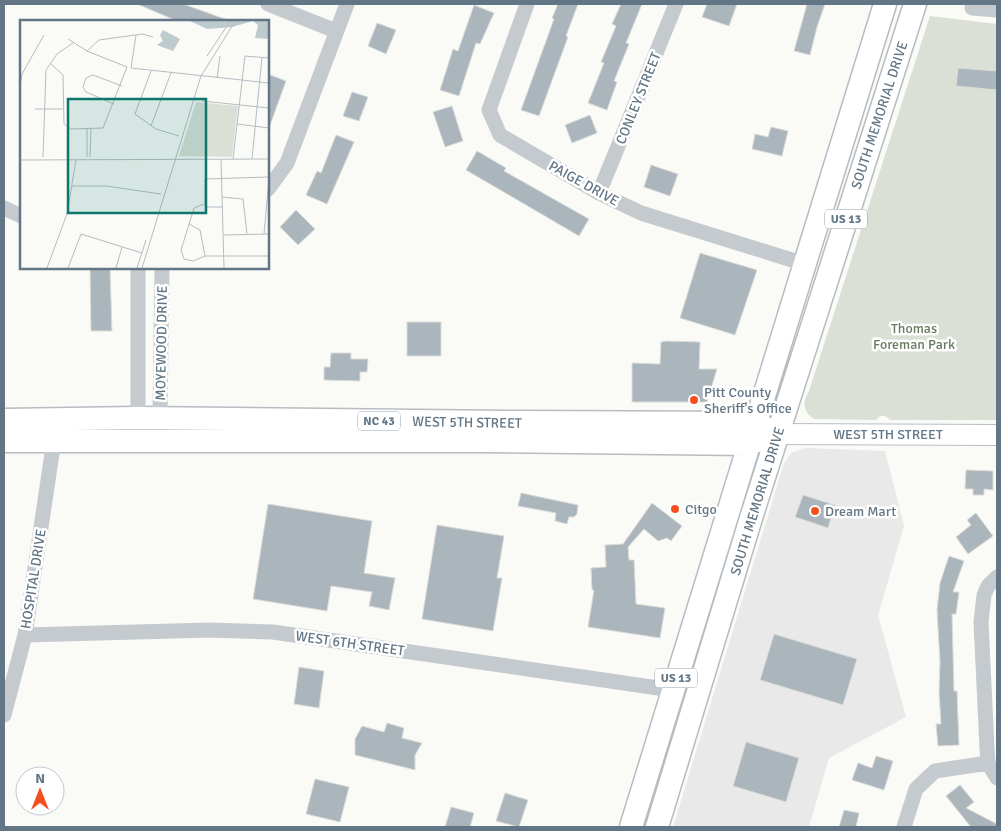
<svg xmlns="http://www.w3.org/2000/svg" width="1001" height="831" font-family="Signika,sans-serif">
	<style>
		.built { fill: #e8e9e8 }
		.green { fill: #dae0d6 }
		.building { fill: #abb5bc; stroke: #dcdcd9 }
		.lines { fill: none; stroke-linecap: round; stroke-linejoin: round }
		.secondary-casing { stroke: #b7bec3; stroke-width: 22 }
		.primary-casing { stroke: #b6bcc1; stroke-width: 25 }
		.street { stroke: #c5cace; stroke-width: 15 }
		.secondary { stroke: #fff; stroke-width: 20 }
		.primary { stroke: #fff; stroke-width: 22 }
		.poi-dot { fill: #f54f1d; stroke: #fff; stroke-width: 2 }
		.labels { text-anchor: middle; stroke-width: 5; stroke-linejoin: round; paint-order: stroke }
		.shield { fill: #fff; stroke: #919faa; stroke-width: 1 }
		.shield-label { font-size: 12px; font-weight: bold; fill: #627686 }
		.street-label { font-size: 14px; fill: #627686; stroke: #fff }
		.park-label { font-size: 14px; fill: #667c61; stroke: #fff }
		.poi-label { font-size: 14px; fill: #627686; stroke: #fff; text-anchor: start }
		.inset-road { fill: none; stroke: #b4bdc3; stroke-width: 1 }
		.view { fill: #0f766e; fill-opacity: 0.15; stroke: #0f766e; stroke-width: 2.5 }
		.inset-edge { fill: none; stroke: #627686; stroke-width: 2.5 }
	</style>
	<rect width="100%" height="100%" fill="#fafaf7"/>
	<!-- built -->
	<path class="built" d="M805,448L885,451L904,526L878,615L906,717L829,758L809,827H673L784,463L791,453Z"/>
	<!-- green -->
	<path class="green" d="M930,16L997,24V420H891L885,416H880L876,420L814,419C803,412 802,402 809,391Z"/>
	<!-- building -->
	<path class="building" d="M137,4H183L228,20V21H177Z
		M558,4H578L566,36L568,37L539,116L521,110L554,19L552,18Z
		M621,4H642L626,43L629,44L614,81L617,82L607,110L588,103L604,63L601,62L616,26L612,24Z
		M707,4H737L729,26L702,17Z
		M807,4H825L817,27L810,55L794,51Z
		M474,5L494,13L480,44L476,43L459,96L440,90L453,49L458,51Z
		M377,23L396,30L386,54L368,46Z
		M958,68L997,71V90L956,86Z
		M268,74L286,81L269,128H268Z
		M352,92L368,97L359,121L343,116Z
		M452,106L463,141L445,147L433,112Z
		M590,115L597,133L572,143L565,125Z
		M771,127L788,131L782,156L752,149L755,134L768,137Z
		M336,135L354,142L327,204L306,195L317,171L321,173Z
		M477,151L506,168L504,171L589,219L579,236L466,170Z
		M651,165L678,174L670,196L644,187Z
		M296,210L315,229L298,245L280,227Z
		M700,253L757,270L735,335L680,318Z
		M90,268H110L112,331H91Z
		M407,322H441V356H407Z
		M667,341L700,342L699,369H717L707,402H632V363L660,364L661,342Z
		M331,353H351V359H368L367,372H360V381L324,380V367H330Z
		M966,470L993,471V490L984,489V495H973V489H965Z
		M521,493L578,505L577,514L574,517H569L567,524L555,521L556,513L518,506Z
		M803,495L835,505L828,528L795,517Z
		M652,503L682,526L671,541L667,538L658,541L644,529L628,547L629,560H634L636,604L665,608L660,638L588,627L594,590H592L591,568L606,567L605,545L623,544Z
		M268,504L372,521L364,573L395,578L389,610L369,606L372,592L331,586L327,611L253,599Z
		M976,513L993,536L968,554L956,537L971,525L967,520Z
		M437,525L504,536L497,578H502L493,631L422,619Z
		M949,556L964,561L953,592H959L956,614H952L954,691H957L959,745L938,746L936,724H941L939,692L940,662L937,610L940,583Z
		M774,634L857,659L843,705L760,680Z
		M299,667L324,671L319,708L294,704Z
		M387,723L404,728L402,738L422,743L415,755V770L355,755V739L362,726L384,732Z
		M746,742L799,758L786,802L733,786Z
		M876,756L893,761L884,790L852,780L858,763L872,768Z
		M315,779L349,787L340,822L306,814Z
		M960,785L974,802L966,808L997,824V827H971L946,796Z
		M505,793L528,800L519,827L496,821Z
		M451,807L474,813L470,827H445Z
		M844,810L859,813L856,827H839Z"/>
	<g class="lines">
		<defs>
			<path id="secondary" d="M778,434L997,435"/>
			<path id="primary" d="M4,420L138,418L508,422L755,423L768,429
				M4,441H477L748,444L761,440
				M631,827L885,4
				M657,827L751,518L915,4"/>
		</defs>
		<!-- secondary casing -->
		<use href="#secondary" class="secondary-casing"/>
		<!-- primary casing -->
		<use href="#primary" class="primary-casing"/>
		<!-- street -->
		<path class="street" d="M268,4L336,31
			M527,4L489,110L500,135L599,193L641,213L805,264
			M972,8L997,10
			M268,189L287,163L347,4
			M599,193L676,4
			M4,208L21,216
			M138,418V268
			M160,418L162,268
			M997,577L988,586L984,595L981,622L987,748L988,763L997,778
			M25,635L210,630L273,632L672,690
			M4,715L25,635L54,440
			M904,827L916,789L935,771L988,763"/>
		<!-- secondary -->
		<use href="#secondary" class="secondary"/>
		<!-- primary -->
		<use href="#primary" class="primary"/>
	</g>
	<!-- markers -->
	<g class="poi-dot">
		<circle cx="694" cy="400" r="5"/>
		<circle cx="675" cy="509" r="5"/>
		<circle cx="815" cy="511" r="5"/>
	</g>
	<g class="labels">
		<!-- shield labels -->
		<g class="shield">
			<rect x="825" y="209.5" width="42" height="19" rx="4"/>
			<rect x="358" y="411.5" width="42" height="19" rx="4"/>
			<rect x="655" y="668.5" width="42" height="19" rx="4"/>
		</g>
		<g class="shield-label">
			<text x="846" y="223">US 13</text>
			<text x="379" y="425">NC 43</text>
			<text x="676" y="682">US 13</text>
		</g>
		<!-- street labels -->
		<g class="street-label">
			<text transform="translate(638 98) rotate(-68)" y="5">CONLEY STREET</text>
			<text transform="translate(879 115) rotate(-72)" y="5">SOUTH MEMORIAL DRIVE</text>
			<text transform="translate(584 183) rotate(29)" y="5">PAIGE DRIVE</text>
			<text transform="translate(161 343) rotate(-89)" y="5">MOYEWOOD DRIVE</text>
			<text transform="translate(467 422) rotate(1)" y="5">WEST 5TH STREET</text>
			<text x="888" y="439">WEST 5TH STREET</text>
			<text transform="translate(757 501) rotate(-73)" y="5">SOUTH MEMORIAL DRIVE</text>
			<text transform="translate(33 579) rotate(-81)" y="5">HOSPITAL DRIVE</text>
			<text transform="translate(350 643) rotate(8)" y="5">WEST 6TH STREET</text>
		</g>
		<!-- park labels -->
		<g class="park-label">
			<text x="914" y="333">Thomas<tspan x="914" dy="16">Foreman Park</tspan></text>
		</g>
		<!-- poi labels -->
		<g class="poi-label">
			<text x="704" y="397">Pitt County<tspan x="704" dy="16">Sheriff's Office</tspan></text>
			<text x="685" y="514">Citgo</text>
			<text x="825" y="516">Dream Mart</text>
		</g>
	</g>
	<!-- overview -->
	<g transform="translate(20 20)">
		<rect width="249" height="249" fill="#fafaf7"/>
		<path d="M176,82L218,86L212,137L159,136Z" fill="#dae0d6"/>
		<path d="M168,0H249V19L235,18L238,5L233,1L212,7L187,9ZM143,10L160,19L153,31L137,25L143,21L140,15Z" fill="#bdcace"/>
		<path class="inset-road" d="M116,15L111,48L249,63M67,31L79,20L122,14L133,17M187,36L211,0M30,43L43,55L44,104L51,109L83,108L107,47L67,31L48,19M131,51L115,94L136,109L159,116M197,58L200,36M0,66L2,54L24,15M182,81L249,88M94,84L66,72L63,67L66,58L73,55L102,66M15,89H43M217,104L249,108M131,106L151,53M23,137L26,50L37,34L53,23M67,137V109M70,137L71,109M201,139L204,248M213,139L225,36L249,38M232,139L242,37M0,140L249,139M52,166H86L141,174M202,177L223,179L227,214M184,184L174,188L161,230L164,239L173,241L185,236H249M203,187H185V159L249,157M169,204L180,210L185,236M244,214L249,159M204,215L249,214M27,248L47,194L56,140M48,248L61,214L122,233M96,248L102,227M117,248L126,220M122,248L181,56L216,0"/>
		<path class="view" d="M48,79H186V193H48Z"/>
		<rect width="249" height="249" class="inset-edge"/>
	</g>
	<!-- border -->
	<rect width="1001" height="831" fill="none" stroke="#627686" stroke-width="10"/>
	<!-- north arrow -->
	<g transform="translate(40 791)"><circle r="24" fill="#ffffff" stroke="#c0c8cf"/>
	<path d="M0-4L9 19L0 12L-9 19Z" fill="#f54f1d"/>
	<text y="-8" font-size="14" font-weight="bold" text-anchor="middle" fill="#627686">N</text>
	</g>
</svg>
